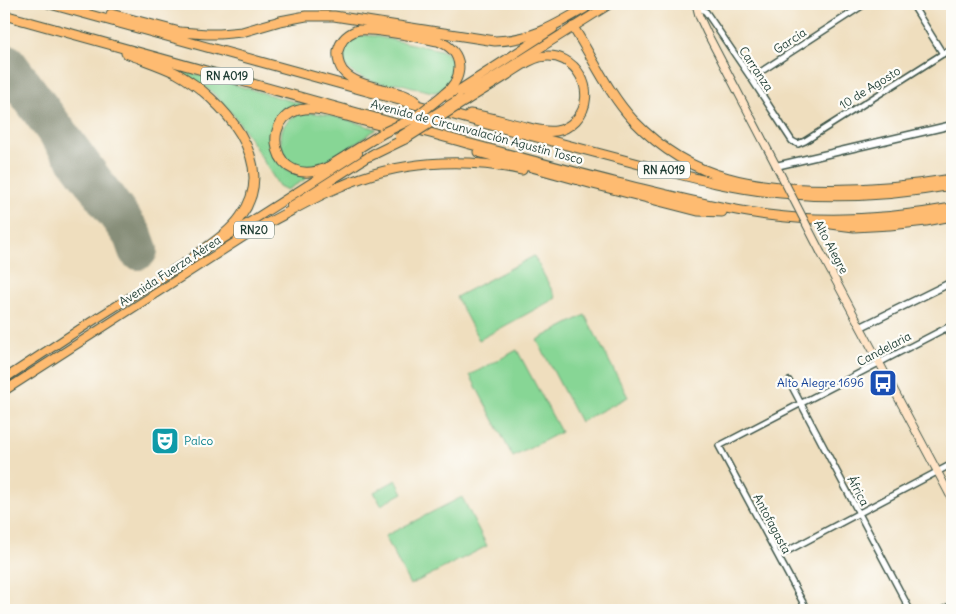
<svg xmlns="http://www.w3.org/2000/svg" width="956" height="614" font-family="Delius,sans-serif">
	<style>
		.green { fill: #87d695; stroke: #538a64 }
		.lines { fill: none; stroke-linecap: round; stroke-linejoin: round }
		.runway { stroke: #878e79; stroke-width: 40 }
		.minor-casing { stroke: #3e5549; stroke-width: 8 }
		.tertiary-casing { stroke: #3e5549; stroke-width: 9 }
		.secondary-casing { stroke: #3e5549; stroke-width: 9 }
		.primary-casing { stroke: #3e5549; stroke-width: 10 }
		.motorway-casing { stroke: #3e5549; stroke-width: 11 }
		.minor { stroke: #fff; stroke-width: 5 }
		.tertiary { stroke: #fff; stroke-width: 6 }
		.secondary { stroke: #ffe4c6; stroke-width: 7 }
		.primary { stroke: #febb71; stroke-width: 8 }
		.motorway { stroke: #febb71; stroke-width: 9 }
		.secondary-bridge-casing { stroke: #3e5549; stroke-width: 9; stroke-linecap: butt }
		.primary-bridge-casing { stroke: #3e5549; stroke-width: 10; stroke-linecap: butt }
		.motorway-bridge-casing { stroke: #3e5549; stroke-width: 11; stroke-linecap: butt }
		.secondary-bridge { stroke: #ffe4c6; stroke-width: 7 }
		.primary-bridge { stroke: #febb71; stroke-width: 8 }
		.motorway-bridge { stroke: #febb71; stroke-width: 9 }
		.labels { text-anchor: middle; stroke-width: 4.5; stroke-linejoin: round; paint-order: stroke }
		.shield { fill: #fdfcf7; stroke: #62766e; stroke-width: 1 }
		.shield-label { font-size: 11px; font-weight: bold; fill: #1f3d34 }
		.street-label { font-size: 12px; fill: #1f3d34; stroke: #fdfcf7 }
		.transit-label { font-size: 12px; fill: #164399; stroke: #fdfcf7; text-anchor: end }
		.culture-label { font-size: 12px; fill: #0d838f; stroke: #fdfcf7; text-anchor: start }
	</style>
	<rect width="100%" height="100%" fill="#fdfcf7"/>
	<filter id="ink" filterUnits="userSpaceOnUse"><feTurbulence type="fractalNoise" baseFrequency=".02" numOctaves="2"/><feDisplacementMap in="SourceGraphic" scale="10" xChannelSelector="R" yChannelSelector="G"/><feConvolveMatrix kernelMatrix="1 2 1 2 8 2 1 2 1" color-interpolation-filters="sRGB"/></filter>
	<filter id="wash" filterUnits="userSpaceOnUse"><feTurbulence type="fractalNoise" baseFrequency=".0096" numOctaves="4" result="noise"/><feDisplacementMap in="SourceGraphic" scale="20" xChannelSelector="R" yChannelSelector="G"/><feGaussianBlur stdDeviation="1.12" result="paint"/><feColorMatrix in="noise" values="0 0 0 0 0 0 0 0 0 0 0 0 0 0 0 0 0 1.4 0 .05"/><feComposite in="paint" operator="in"/></filter>
	<g filter="url(#wash)">
		<rect width="100%" height="100%" fill="#efdebe"/>
		<!-- green -->
		<path class="green" d="M361,35L374,36L441,50C453,57 458,66 451,80C448,86 443,90 436,92C431,93 404,84 397,83H393L392,86C374,81 336,76 344,50C347,41 353,37 361,35Z
			M182,71L208,77L305,105C260,114 261,171 306,176V179L287,190L279,186C259,155 242,120 215,95C205,86 194,80 183,74Z
			M301,113C326,111 352,122 377,129C356,142 332,163 307,167V169C289,166 281,157 281,140C281,132 282,127 287,122C291,118 296,116 301,113Z
			M534,256L556,298L479,340L456,297Z
			M585,315L628,397L580,422L537,340Z
			M517,350L561,432L513,457L470,375Z
			M396,480L403,493L381,505L374,492Z
			M462,497L487,546L410,585L385,536Z"/>
		<g class="lines">
			<!-- runway -->
			<path class="runway" d="M7,64L129,230L133,236L138,250"/>
		</g>
	</g>
	<g filter="url(#ink)">
		<g class="lines">
			<defs>
				<path id="minor" d="M698,4L696,5L706,12L751,78L792,141L798,144L805,141L952,48
					M912,4L943,54
					M751,78L865,4
					M947,328L952,337
					M789,381L910,610
					M778,556L952,464
					M807,610L719,446L952,325
					M942,610L952,605"/>
				<path id="tertiary" d="M776,166L952,125
					M861,327L952,282"/>
				<path id="secondary" d="M696,4L699,16L707,33L780,173
					M821,253L952,499"/>
				<path id="primary" d="M448,97L553,29
					M459,99L610,4
					M291,206L374,153
					M220,241L358,153
					M4,379L83,327L200,253
					M4,391L265,223"/>
				<path id="motorway" d="M50,4C191,42 331,82 472,120C528,135 584,149 639,164C686,176 733,189 781,193C838,199 896,195 952,185
					M111,14L180,32L207,34H220L242,32L280,21L306,16H334L495,41C532,40 554,26 585,8
					M4,15C141,52 278,90 415,129C482,147 550,166 618,183C668,195 717,208 767,215C828,223 891,219 952,208
					M573,27C593,58 608,93 633,120C659,147 692,169 729,178C749,184 769,186 789,188C844,192 898,188 952,179
					M126,53C143,60 160,65 176,73C222,98 280,163 241,216C230,232 211,244 195,256
					M415,100C410,98 406,95 401,94C384,88 362,87 347,75C340,70 337,60 338,51C340,42 346,35 355,31C368,26 421,38 438,41C465,51 465,79 443,95
					M465,101C479,92 493,84 507,75C518,68 528,60 540,57C576,49 600,94 576,120C571,125 563,130 556,131C543,133 531,128 518,125C502,121 487,116 470,114
					M383,133L328,167C271,193 257,113 305,109C319,107 333,113 347,116C363,121 379,125 395,129
					M478,152L593,184L698,211L722,212
					M370,156L405,139
					M831,224L854,227L890,225L926,221L952,216
					M262,226C288,213 314,197 341,186C397,161 462,157 522,170"/>
			</defs>
			<!-- minor casing -->
			<use href="#minor" class="minor-casing"/>
			<!-- tertiary casing -->
			<use href="#tertiary" class="tertiary-casing"/>
			<!-- secondary casing -->
			<use href="#secondary" class="secondary-casing"/>
			<!-- primary casing -->
			<use href="#primary" class="primary-casing"/>
			<!-- motorway casing -->
			<use href="#motorway" class="motorway-casing"/>
			<!-- minor -->
			<use href="#minor" class="minor"/>
			<!-- tertiary -->
			<use href="#tertiary" class="tertiary"/>
			<!-- secondary -->
			<use href="#secondary" class="secondary"/>
			<!-- primary -->
			<use href="#primary" class="primary"/>
			<!-- motorway -->
			<use href="#motorway" class="motorway"/>
			<defs>
				<path id="secondary-bridge" d="M780,173L821,253"/>
				<path id="primary-bridge" d="M399,137L459,99"/>
				<path id="motorway-bridge" d="M417,116L443,95
					M383,133L414,118
					M405,139L465,101"/>
			</defs>
			<!-- secondary-bridge casing -->
			<use href="#secondary-bridge" class="secondary-bridge-casing"/>
			<!-- primary-bridge casing -->
			<use href="#primary-bridge" class="primary-bridge-casing"/>
			<!-- motorway-bridge casing -->
			<use href="#motorway-bridge" class="motorway-bridge-casing"/>
			<!-- secondary-bridge -->
			<use href="#secondary-bridge" class="secondary-bridge"/>
			<!-- primary-bridge -->
			<use href="#primary-bridge" class="primary-bridge"/>
			<!-- motorway-bridge -->
			<use href="#motorway-bridge" class="motorway-bridge"/>
		</g>
	</g>
	<!-- icons -->
	<defs>
		<symbol id="bus-square" viewBox="-11 -11 22 22"><rect x="-9" y="-9" width="18" height="18" rx="4" fill="#1a4fb4" stroke="#fdfcf7"/><path d="M-5-6H5V4H4V6H2V4H-2V6H-4V4H-5ZM-3.5-4V0h7V-4ZM-3.5 1.2v1.5H-2V1.2ZM2 1.2v1.5H3.5V1.2Z" fill="#fff"/></symbol>
		<symbol id="theatre-square" viewBox="-11 -11 22 22"><rect x="-9" y="-9" width="18" height="18" rx="4" fill="#0f9aa8" stroke="#fdfcf7"/><path d="M-5-5.5Q0-4 5-5.5V0Q5 5 0 6Q-5 5-5 0ZM-3.3-2.5H-1v1.5H-3.3ZM1-2.5H3.3v1.5H1ZM-2.8 1Q0 5.5 2.8 1Z" fill="#fff"/></symbol>
	</defs>
	<g fill-rule="evenodd">
		<use href="#bus-square" x="867" y="367" width="32" height="32"/>
		<use href="#theatre-square" x="149" y="425" width="32" height="32"/>
	</g>
	<g class="labels">
		<!-- shield labels -->
		<g class="shield">
			<rect x="201" y="67.5" width="52" height="17" rx="4"/>
			<rect x="638" y="161.5" width="52" height="17" rx="4"/>
			<rect x="234" y="221.5" width="40" height="17" rx="4"/>
		</g>
		<g class="shield-label">
			<text x="227" y="80">RN A019</text>
			<text x="664" y="174">RN A019</text>
			<text x="254" y="234">RN20</text>
		</g>
		<!-- street labels -->
		<g class="street-label">
			<text transform="translate(790 41) rotate(-33)" y="4">García</text>
			<text transform="translate(756 69) rotate(56)" y="4">Carranza</text>
			<text transform="translate(870 88) rotate(-32)" y="4">10 de Agosto</text>
			<text transform="translate(477 132) rotate(15)" y="4">Avenida de Circunvalación Agustín Tosco</text>
			<text transform="translate(831 247) rotate(62)" y="4">Alto Alegre</text>
			<text transform="translate(170 271) rotate(-33)" y="4">Avenida Fuerza Aérea</text>
			<text transform="translate(884 349) rotate(-28)" y="4">Candelaria</text>
			<text transform="translate(858 491) rotate(62)" y="4">África</text>
			<text transform="translate(772 524) rotate(62)" y="4">Antofagasta</text>
		</g>
		<!-- transit labels -->
		<g class="transit-label">
			<text x="864" y="387">Alto Alegre 1696</text>
		</g>
		<!-- culture labels -->
		<g class="culture-label">
			<text x="184" y="445">Palco</text>
		</g>
	</g>
	<!-- margin -->
	<rect width="956" height="614" fill="none" stroke="#fdfcf7" stroke-width="20"/>
</svg>
